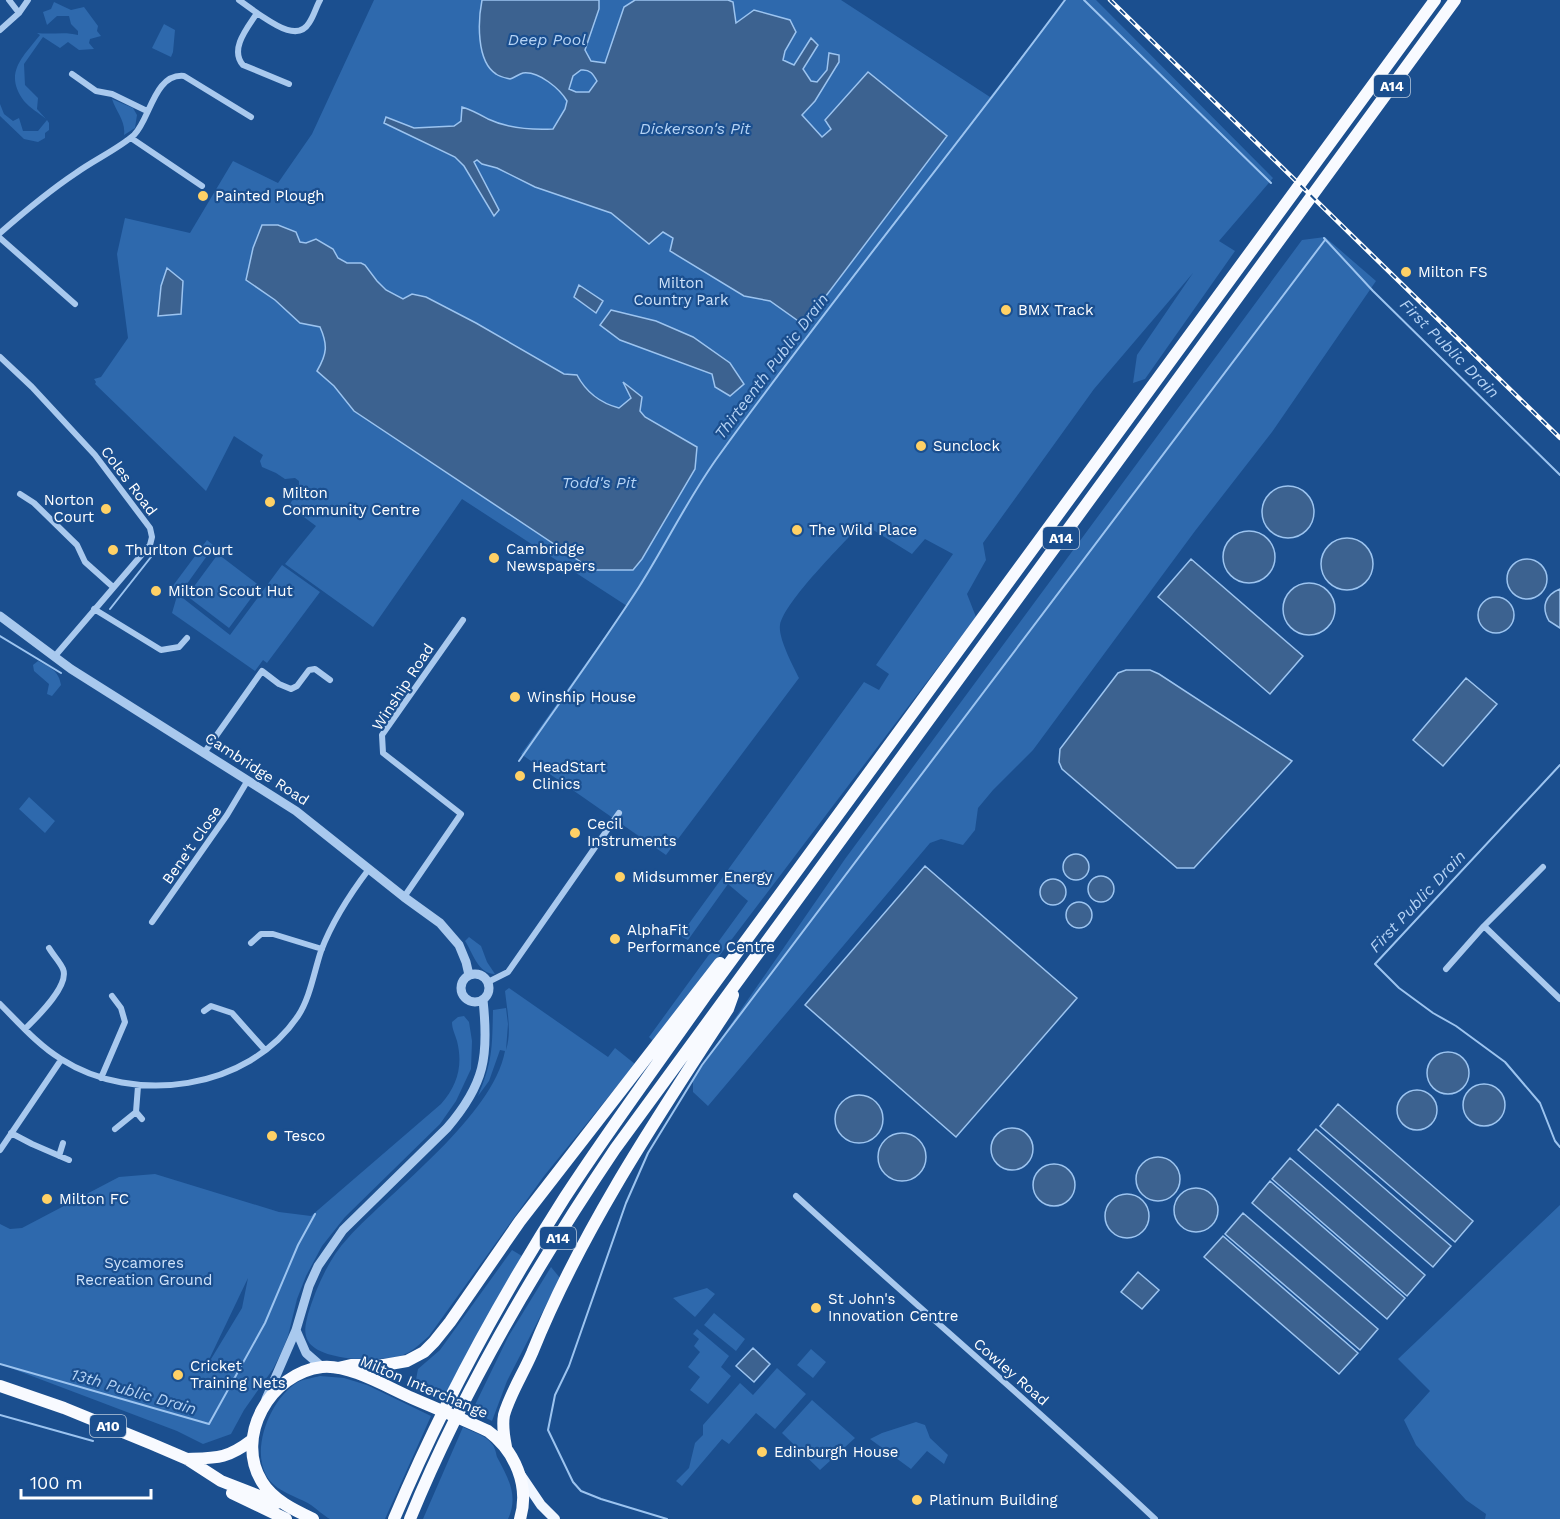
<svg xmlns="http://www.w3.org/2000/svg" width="1560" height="1519" font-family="'Work Sans',sans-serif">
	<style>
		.green { fill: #2e69ad; fill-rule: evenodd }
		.water { fill: #3c6290; stroke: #9cc4f0; stroke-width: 1.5; fill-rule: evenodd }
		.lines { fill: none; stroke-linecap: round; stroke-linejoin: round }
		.stream { stroke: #9cc4f0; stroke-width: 2 }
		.minor { stroke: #a9c9ee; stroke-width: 6 }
		.tertiary { stroke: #a9c9ee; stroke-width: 9 }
		.primary { stroke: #f0f6ff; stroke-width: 10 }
		.trunk { stroke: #f8faff; stroke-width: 12 }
		.rail-casing { stroke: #fff; stroke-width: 4.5 }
		.rail { stroke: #1b4f8f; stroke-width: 2; stroke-dasharray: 7; stroke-linecap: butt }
		.poi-dot { fill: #ffd166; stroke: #1b4f8f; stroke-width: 2 }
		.labels { text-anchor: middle; stroke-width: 4.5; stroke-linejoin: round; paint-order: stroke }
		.shield { fill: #1b4f8f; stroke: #bbcadd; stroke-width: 1.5 }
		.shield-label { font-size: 14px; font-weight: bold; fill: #fff }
		.poi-label { font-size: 15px; fill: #fff; stroke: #1b4f8f; text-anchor: start }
		.park-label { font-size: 15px; fill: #cfe3fa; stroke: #1b4f8f }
		.street-label { font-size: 15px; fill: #fff; stroke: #1b4f8f }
		.water-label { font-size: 16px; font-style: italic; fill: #b5d3f5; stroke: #1b4f8f }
	</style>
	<rect width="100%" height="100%" fill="#1b4f8f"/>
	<!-- green -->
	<path class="green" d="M374,0H841L990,97L1066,0H1096L1273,178L1219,241L1235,251L1145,379L1133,383L1137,355L1193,273L1094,389L983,543L986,560L967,594L976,617L654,1042L649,1037L748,901L728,884L688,940L680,936L864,682L879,690L889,674L876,665L953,554L925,539L912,554L862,523C843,544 785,601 780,625C778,638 793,666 799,678L666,855L521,754L627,606L462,499L373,627L285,564L316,526L289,506L299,488V481L295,478L285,479L276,473L262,467L260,461L263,455L234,436L206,491L95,384L96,382L94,379L101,377L128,338L117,254L125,218L190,233L233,161L278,183L312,134Z
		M54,2L71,10L84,7L98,26L97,31L101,36L90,39L89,43L94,49L79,50L68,42L60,48L43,37L24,64L25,85L38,98L37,109L46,119C39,113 30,108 24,101C3,73 23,57 40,35L37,33C52,35 64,31 78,35V31L71,24L69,16H57L47,25L43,12L51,9Z
		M164,24L175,30L173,52L171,57L152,48Z
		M112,99L133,108L137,115L135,128L124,135C126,121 116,112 112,99Z
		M0,104L4,114L13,121L19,118L23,131H38L47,120L49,123V130L45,133V138L38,142L24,139L0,116Z
		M1325,237L1376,281L1272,432L1195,531L1033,750L993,790L978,808L975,830L963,845L941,839L930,843L708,1106L693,1092V1079L845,859L1302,240Z
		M207,540L214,546L179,595L230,635L282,565L320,592L267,663L263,660L255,671L172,613L177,596L172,587Z
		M218,554L260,586L229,628L187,596Z
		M38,661C50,667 59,671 61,685L52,696L47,694L49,684L34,671L33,665Z
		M29,797L55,821L45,833L19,809Z
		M469,937L481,946L487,962L495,974C478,974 473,953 465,941Z
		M509,988L608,1057L615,1048L635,1064L544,1176L429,1336C421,1343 412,1352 403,1355C382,1362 320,1362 308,1341C303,1332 306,1323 308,1314C316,1288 329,1258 348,1238C393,1189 493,1116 505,1051L500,1050L489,1081L478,1096C493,1060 492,1047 493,1010L506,1008L508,1024L506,1050C512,1032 507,1010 505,991Z
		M464,1016L469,1022L472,1041L471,1069L456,1101L440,1124L345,1217L322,1246L306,1276L297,1299L288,1336L281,1353L273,1369L244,1410L231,1434L203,1444L177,1431L0,1364V1224L10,1229L22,1228L119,1177L155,1174L279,1212L311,1216L441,1104C458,1085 463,1065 457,1041C455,1034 452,1029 452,1022L458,1017ZM248,1278L242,1308L205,1369V1368Z
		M1560,1205V1519H1485L1486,1514L1466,1500L1416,1445L1404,1420L1430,1391L1398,1359Z
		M512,1250L522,1256L445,1402L414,1390L418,1369L440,1350Z
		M551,1267L560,1278L507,1381L492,1421L472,1411L508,1337Z
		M707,1288L715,1294L695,1317L673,1298Z
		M714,1313L745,1339L736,1351L704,1325Z
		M697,1329L729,1356L721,1367L731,1376L708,1404L690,1390L700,1377L688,1367L700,1352L694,1346L699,1339L693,1334Z
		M811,1349L826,1362L813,1378L797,1365Z
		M777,1368L806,1394L775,1429L756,1413L729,1444L722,1439L682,1486L676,1481L689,1468L695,1443L703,1435V1425L740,1383L753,1395Z
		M320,1376L344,1378L367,1385L431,1416L385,1519C373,1519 339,1519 330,1519C324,1516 317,1509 311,1505C297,1496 275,1492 266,1475C251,1447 271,1398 298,1382C304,1379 313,1378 320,1376Z
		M812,1400L855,1438L820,1470L782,1433Z
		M916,1422L925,1425L930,1438L948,1455L944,1464L927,1451L911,1469L870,1439L882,1433Z
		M463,1427C472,1432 486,1435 492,1444C495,1447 496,1453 497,1457C508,1478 519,1495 508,1519H423Z"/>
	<!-- water -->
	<path class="water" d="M482,0H599V9L585,50L591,61L605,63L624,7L635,0H728L733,2L736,23L754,10L790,20L796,32L785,51L783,60L794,65L811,38L818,45L803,69L811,81L817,82L827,70L829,53L839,55V62L815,101L802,115L822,137L831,129L825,120L868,72L947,136L804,325L770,301L744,296L670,251L673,238L663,232L649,244L611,213L535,187L497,168L482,164L477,160L474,162L499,210L494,216L464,166L455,157L384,123L386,117L414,128L454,126L461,121L462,107C472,110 479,114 488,119C507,128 532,130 553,129L565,109L567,101C560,89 539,71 523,73C519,74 514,78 510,79C506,78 500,77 496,74C476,61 478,20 482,0ZM581,70C590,69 593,74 597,81L589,92H576L569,89L573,76Z
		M262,225H278L296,232L300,242L306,243L316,239L333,249L338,258L347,263H361L365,265L377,281L386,290L403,299L412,294L426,297L476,323L564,374L577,375C586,392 600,403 619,408L631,398L623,382L642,397L640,411L645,417L697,447L695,469L642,559L633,570H593L354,411L334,386L317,371C327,354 328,345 320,327L300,323L275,300L246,280L253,248Z
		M167,268L183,281L181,314L158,316L161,286Z
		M579,285L603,301L596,313L574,297Z
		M611,310L656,321L693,337L730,363L744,384L730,396L715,387L712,374L620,340L600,325Z
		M1262 512a26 26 0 1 1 52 0a26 26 0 1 1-52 0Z
		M1223 557a26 26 0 1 1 52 0a26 26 0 1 1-52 0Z
		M1321 564a26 26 0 1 1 52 0a26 26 0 1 1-52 0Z
		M1191,559L1303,656L1270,694L1158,597Z
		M1507 579a20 20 0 1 1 40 0a20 20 0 1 1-40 0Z
		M1283 609a26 26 0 1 1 52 0a26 26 0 1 1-52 0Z
		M1560,589V628L1549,621C1541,607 1545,595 1560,589Z
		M1478 615a18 18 0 1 1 36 0a18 18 0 1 1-36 0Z
		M1126,670H1150L1159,674L1292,761L1194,868H1177L1062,769L1059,762L1060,749L1118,673Z
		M1466,678L1497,704L1443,766L1413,740Z
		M1063 867a13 13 0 1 1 26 0a13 13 0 1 1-26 0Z
		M925,866L1077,998L956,1137L805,1005Z
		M1088 889a13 13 0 1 1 26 0a13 13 0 1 1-26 0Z
		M1040 892a13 13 0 1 1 26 0a13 13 0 1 1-26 0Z
		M1066 915a13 13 0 1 1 26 0a13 13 0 1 1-26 0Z
		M1427 1073a21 21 0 1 1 42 0a21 21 0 1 1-42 0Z
		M1463 1105a21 21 0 1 1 42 0a21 21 0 1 1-42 0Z
		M1397 1110a20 20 0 1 1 40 0a20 20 0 1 1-40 0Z
		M835 1119a24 24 0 1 1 48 0a24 24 0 1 1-48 0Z
		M1338,1104L1473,1221L1455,1242L1320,1126Z
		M991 1149a21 21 0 1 1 42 0a21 21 0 1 1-42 0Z
		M1316,1129L1451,1246L1433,1267L1298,1150Z
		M878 1157a24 24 0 1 1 48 0a24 24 0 1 1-48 0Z
		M1136 1179a22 22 0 1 1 44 0a22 22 0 1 1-44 0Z
		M1290,1158L1425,1275L1407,1296L1272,1179Z
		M1033 1185a21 21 0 1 1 42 0a21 21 0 1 1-42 0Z
		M1270,1181L1405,1298L1387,1319L1252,1203Z
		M1174 1210a22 22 0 1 1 44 0a22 22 0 1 1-44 0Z
		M1105 1216a22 22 0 1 1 44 0a22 22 0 1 1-44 0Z
		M1243,1213L1378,1329L1360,1350L1225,1234Z
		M1223,1236L1358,1353L1339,1374L1204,1257Z
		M1138,1272L1159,1290L1142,1309L1121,1292Z
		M753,1348L770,1364L754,1382L736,1366Z"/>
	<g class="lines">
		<!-- stream -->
		<path class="stream" d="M1084,0L1271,183
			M1324,238L1373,291L1560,475
			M110,609L151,557
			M0,636L61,673
			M519,761C559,703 601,646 639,587C667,543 689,496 720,454C831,300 952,153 1065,0
			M1560,765L1375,964L1399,988L1433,1013L1456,1026L1505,1062L1540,1103L1555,1141L1560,1147
			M0,1364L209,1424L265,1323L298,1245L315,1214
			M0,1415L93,1441
			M667,1519L601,1499L581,1491L573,1482L548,1430L555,1395L569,1366L626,1203L648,1153L702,1065L1325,240"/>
		<!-- minor -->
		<path class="minor" d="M9,0L19,13
			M239,0L257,13
			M0,30L19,13L28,0
			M72,74L96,91L112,94L147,111
			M289,84L243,65C229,49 248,27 257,13C270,21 297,43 309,23C314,16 316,7 320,0
			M131,138L202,186
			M0,233C24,212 49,191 76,173C94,160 118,149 134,135C150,120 154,73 184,76L251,117
			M0,238L75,304
			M0,357L32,387L95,455L150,528L152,537L150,545L55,656
			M20,494L34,503L77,545L85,562L113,587
			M94,609L161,650L179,647L187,638
			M204,753L262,671L279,684L291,689L297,686L309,670L315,669L330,680
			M404,897L461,814L383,753L382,735L463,620
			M152,922L227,815L248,780
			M1484,926L1560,999
			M251,943L261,934H273L322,949
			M1446,969L1484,926L1543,867
			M488,982L508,972L619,813
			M0,1004C19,1023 38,1045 61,1059C134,1106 248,1090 298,1016C310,998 314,972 321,951C332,922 350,894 369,869
			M204,1011L211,1006L232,1013L265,1050
			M25,1029C36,1018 70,986 63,969C60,962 53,955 49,948
			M101,1078L125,1022L121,1008L112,996
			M136,1112L142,1119
			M115,1129L136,1112L138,1086
			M11,1133L32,1144L69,1160
			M0,1150L61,1060
			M59,1156L63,1143
			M796,1196C915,1305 1038,1409 1155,1519"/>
		<!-- tertiary -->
		<path class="tertiary" d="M0,616L71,669L296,811L404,897L440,923L459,945L466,962L469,975
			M461 988a14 14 0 1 1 28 0a14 14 0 1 1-28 0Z
			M296,1330L306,1353L322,1367
			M266,1399L296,1330L309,1286L318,1266L343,1230L447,1128C485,1084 489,1056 483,1000"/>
		<!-- primary -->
		<path class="primary" d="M520,1474L541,1505L555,1519"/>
		<!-- trunk -->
		<path class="trunk" d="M338,1368L351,1365H384L407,1361L424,1352L434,1342L450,1322L520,1221L720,963
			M0,1386L64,1408L152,1444L187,1459L221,1481L277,1503
			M506,1447C504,1437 502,1426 504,1415C510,1394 523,1374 532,1353C581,1231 656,1119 728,1009L733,995
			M187,1459C217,1458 227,1459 252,1440
			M232,1493L286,1519
			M313,1519C294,1510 273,1500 262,1482C234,1437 270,1373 322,1367C349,1364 387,1387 412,1398C437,1409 463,1419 488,1431C515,1451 530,1486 520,1519
			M394,1519C441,1407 500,1299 565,1197C610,1128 659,1062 706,995L1435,0
			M410,1519C463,1389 537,1265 615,1149L1455,0"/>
		<defs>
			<path id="rail" d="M1110,0L1560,438"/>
		</defs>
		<!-- rail casing -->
		<use href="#rail" class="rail-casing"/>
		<!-- rail -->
		<use href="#rail" class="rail"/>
	</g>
	<!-- markers -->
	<g class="poi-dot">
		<circle cx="203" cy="196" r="6"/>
		<circle cx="1406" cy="272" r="6"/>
		<circle cx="1006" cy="310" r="6"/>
		<circle cx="921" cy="446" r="6"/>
		<circle cx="270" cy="502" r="6"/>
		<circle cx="106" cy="509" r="6"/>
		<circle cx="797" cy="530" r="6"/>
		<circle cx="113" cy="550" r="6"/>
		<circle cx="494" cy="558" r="6"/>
		<circle cx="156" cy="591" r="6"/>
		<circle cx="515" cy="697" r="6"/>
		<circle cx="520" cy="776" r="6"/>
		<circle cx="575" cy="833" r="6"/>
		<circle cx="620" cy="877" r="6"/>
		<circle cx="615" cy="939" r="6"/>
		<circle cx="272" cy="1136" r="6"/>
		<circle cx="47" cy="1199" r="6"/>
		<circle cx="816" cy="1308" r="6"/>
		<circle cx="178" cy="1375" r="6"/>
		<circle cx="762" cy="1452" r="6"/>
		<circle cx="917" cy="1500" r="6"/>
	</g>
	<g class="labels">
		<!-- shield labels -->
		<g class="shield">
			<rect x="1374" y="75" width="36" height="22" rx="4.5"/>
			<rect x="1043" y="527" width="36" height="22" rx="4.5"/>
			<rect x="540" y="1227" width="36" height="22" rx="4.5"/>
			<rect x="90" y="1415" width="36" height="22" rx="4.5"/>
		</g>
		<g class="shield-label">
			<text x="1392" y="91">A14</text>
			<text x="1061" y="543">A14</text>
			<text x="558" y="1243">A14</text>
			<text x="108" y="1431">A10</text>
		</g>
		<!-- poi labels -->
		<g class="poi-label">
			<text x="215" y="201">Painted Plough</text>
			<text x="1418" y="277">Milton FS</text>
			<text x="1018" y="315">BMX Track</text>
			<text x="933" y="451">Sunclock</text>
			<text x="282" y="498">Milton<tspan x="282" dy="17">Community Centre</tspan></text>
			<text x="94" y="505" text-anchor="end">Norton<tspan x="94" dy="17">Court</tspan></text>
			<text x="809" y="535">The Wild Place</text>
			<text x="506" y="554">Cambridge<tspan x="506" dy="17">Newspapers</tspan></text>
			<text x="125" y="555">Thurlton Court</text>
			<text x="168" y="596">Milton Scout Hut</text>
			<text x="527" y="702">Winship House</text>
			<text x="532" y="772">HeadStart<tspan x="532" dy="17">Clinics</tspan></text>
			<text x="587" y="829">Cecil<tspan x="587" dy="17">Instruments</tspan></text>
			<text x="632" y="882">Midsummer Energy</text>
			<text x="627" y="935">AlphaFit<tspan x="627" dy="17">Performance Centre</tspan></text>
			<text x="284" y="1141">Tesco</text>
			<text x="59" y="1204">Milton FC</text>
			<text x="828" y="1304">St John's<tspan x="828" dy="17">Innovation Centre</tspan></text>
			<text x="190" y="1371">Cricket<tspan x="190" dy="17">Training Nets</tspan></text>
			<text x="774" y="1457">Edinburgh House</text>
			<text x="929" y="1505">Platinum Building</text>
		</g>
		<!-- park labels -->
		<g class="park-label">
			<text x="681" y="288">Milton<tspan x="681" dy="17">Country Park</tspan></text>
			<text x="144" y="1268">Sycamores<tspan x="144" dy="17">Recreation Ground</tspan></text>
		</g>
		<!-- street labels -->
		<g class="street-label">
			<text transform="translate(129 481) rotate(53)" y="5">Coles Road</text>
			<text transform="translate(403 687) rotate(-57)" y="5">Winship Road</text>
			<text transform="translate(257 769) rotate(33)" y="5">Cambridge Road</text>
			<text transform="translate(192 845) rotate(-55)" y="5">Bene't Close</text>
			<text transform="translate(1011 1372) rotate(41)" y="5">Cowley Road</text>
			<text transform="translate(424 1387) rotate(23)" y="5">Milton Interchange</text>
		</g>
		<!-- water labels -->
		<g class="water-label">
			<text x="547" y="45">Deep Pool</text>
			<text x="695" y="134">Dickerson's Pit</text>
			<text transform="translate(1450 348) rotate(45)" y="6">First Public Drain</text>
			<text transform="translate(771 366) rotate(-53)" y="6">Thirteenth Public Drain</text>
			<text x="599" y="488">Todd's Pit</text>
			<text transform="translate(1417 901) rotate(-47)" y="6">First Public Drain</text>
			<text transform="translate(134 1391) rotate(16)" y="6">13th Public Drain</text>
		</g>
	</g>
	<!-- scale -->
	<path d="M21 1489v9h130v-9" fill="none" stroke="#ffffff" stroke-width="3"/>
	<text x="30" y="1489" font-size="18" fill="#ffffff" stroke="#1b4f8f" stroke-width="4.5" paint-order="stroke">100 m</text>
</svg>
